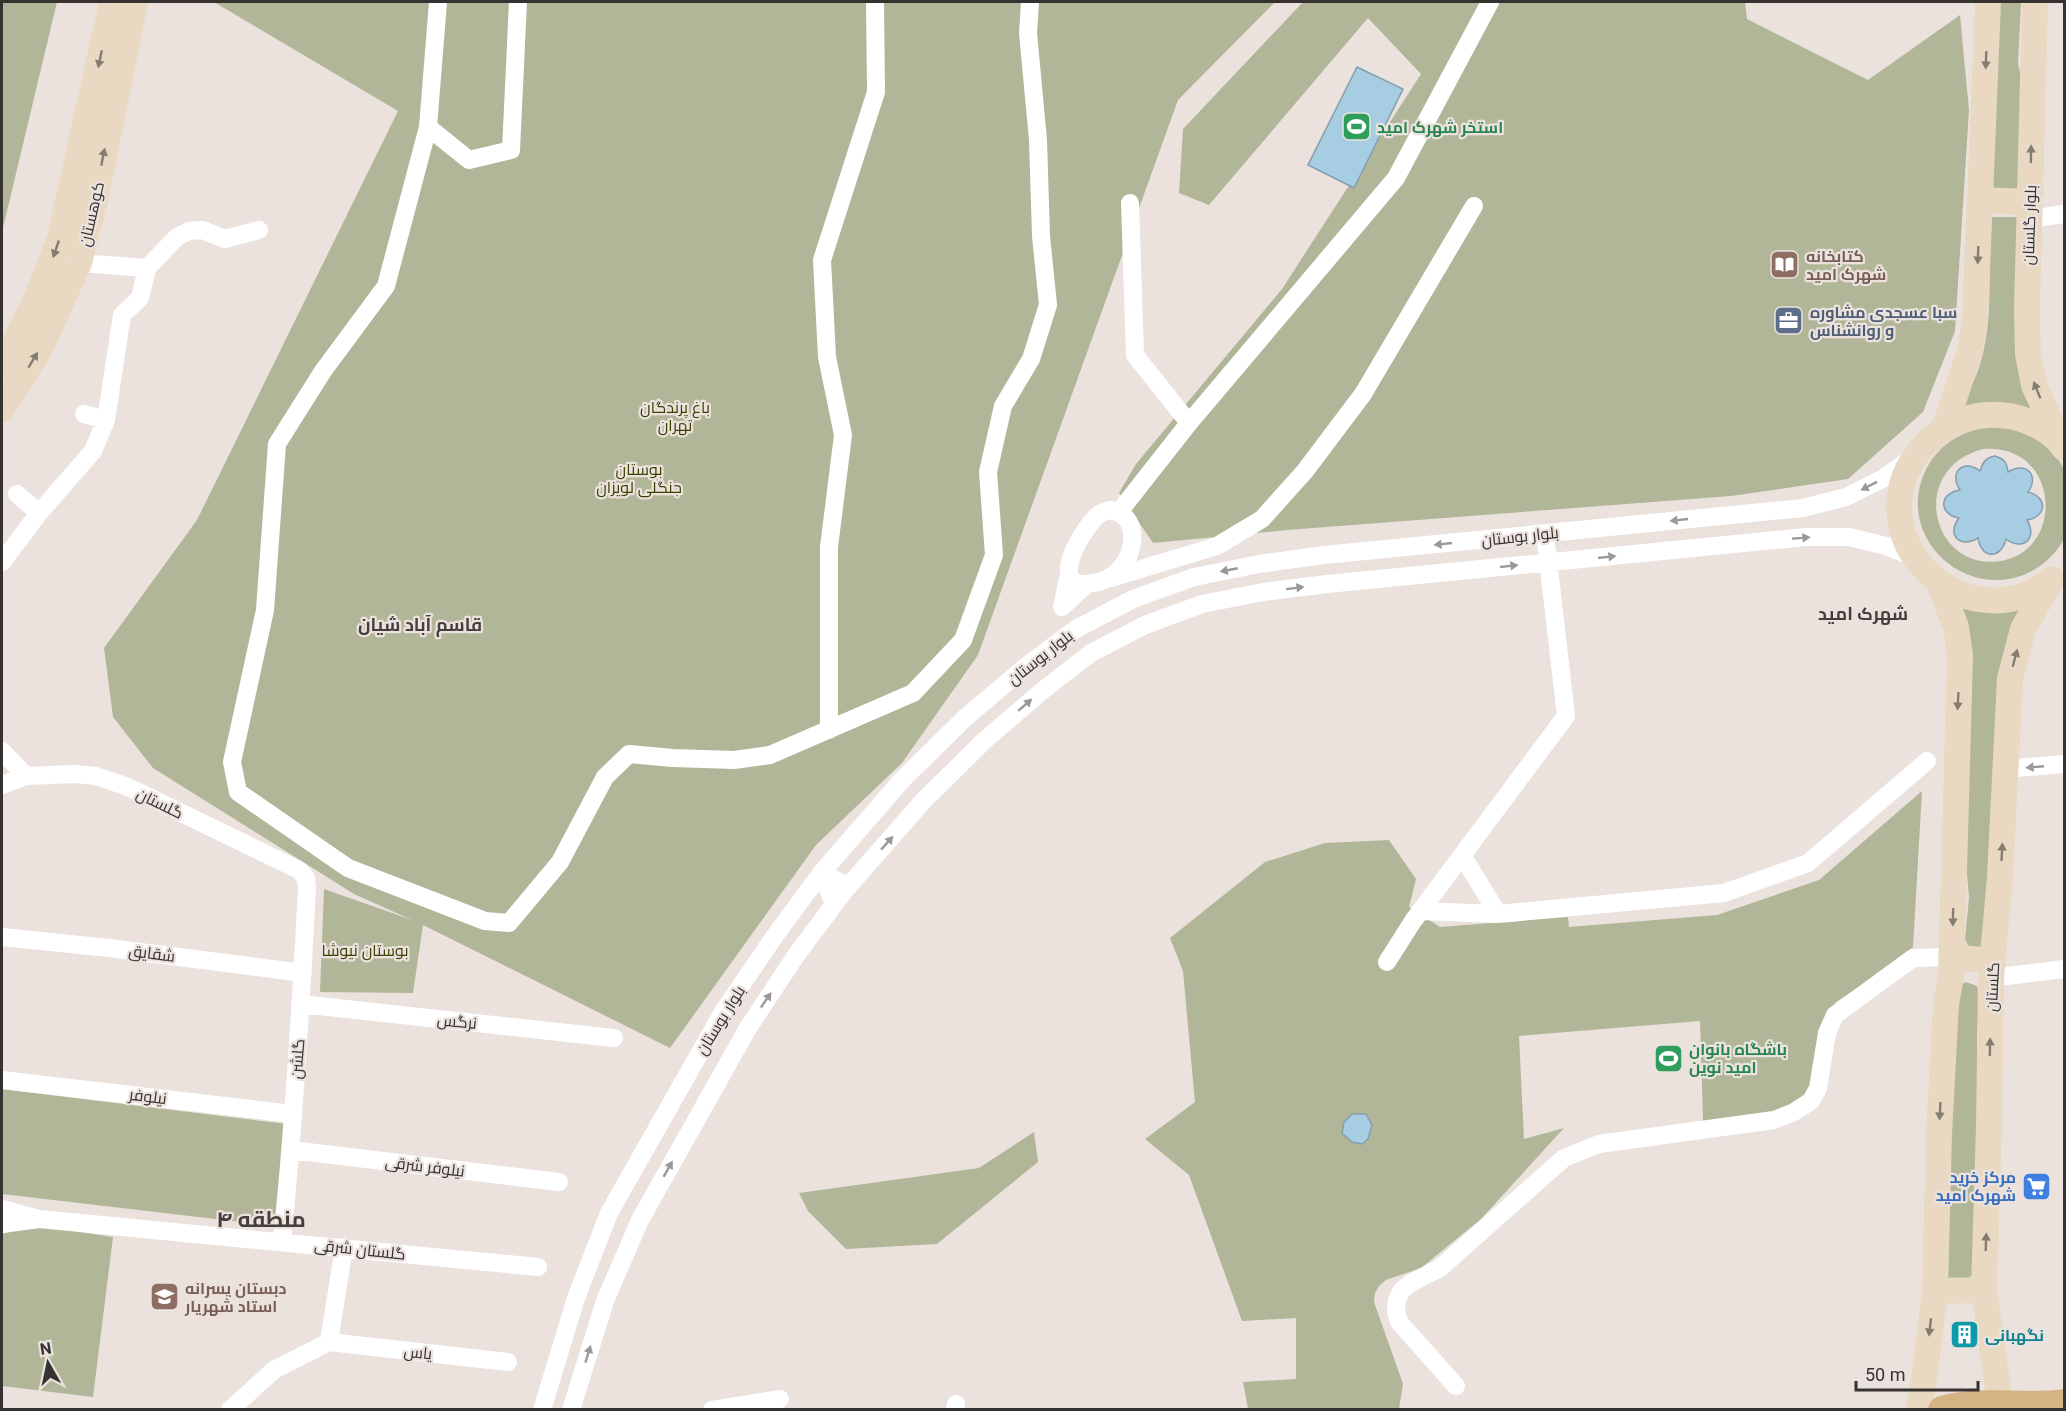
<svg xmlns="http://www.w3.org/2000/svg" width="2066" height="1411" font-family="Roboto,Cairo,sans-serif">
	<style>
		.green { fill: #b1b698; fill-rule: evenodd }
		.water { fill: #a7cde3; stroke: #859ead; stroke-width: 1.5 }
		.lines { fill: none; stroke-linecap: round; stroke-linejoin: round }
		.street { stroke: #fff; stroke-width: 18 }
		.secondary { stroke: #ead9c2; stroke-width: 26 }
		.primary { stroke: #d5b385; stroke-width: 28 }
		.oneway { fill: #867d72 }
		.oneway2 { fill: #9a9898 }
		.labels { text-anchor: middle; stroke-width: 4.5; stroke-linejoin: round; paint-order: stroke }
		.leisure-label { font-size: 16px; font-weight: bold; fill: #27864d; stroke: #ebe2de; text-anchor: start }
		.street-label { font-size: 16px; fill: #353230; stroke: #ebe2de }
		.education-label { font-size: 16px; font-weight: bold; fill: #785e54; stroke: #ebe2de; text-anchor: start }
		.service-label { font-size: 16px; font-weight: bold; fill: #4e5e75; stroke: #ebe2de; text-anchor: start }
		.park-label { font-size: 16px; fill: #3c4100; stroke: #ebe2de }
		.shop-label { font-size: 16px; font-weight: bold; fill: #366cbe; stroke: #ebe2de; text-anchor: end }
		.culture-label { font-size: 16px; font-weight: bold; fill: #0d838f; stroke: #ebe2de; text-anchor: start }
		.neighbourhood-label { font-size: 18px; font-weight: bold; fill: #453e3a; stroke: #ebe2de }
		.district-label { font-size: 22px; font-weight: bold; fill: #453e3a; stroke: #ebe2de }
	</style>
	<rect width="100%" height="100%" fill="#ebe2de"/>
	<!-- green -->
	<path class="green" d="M2,2H57L2,232Z
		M214,2H1275L1178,100L978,655L902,763L816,845L670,1048L423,925L413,993L320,992L324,889L412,920L354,894L153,768L113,717L104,648L197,520L398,111Z
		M1303,2H1745L1747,19L1868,80L1960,15L1969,110L1955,331L1923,412L1848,479L1731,496L1287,530L1153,543L1119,493L1136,464L1282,289L1421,74L1368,18L1209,205L1179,193L1183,129Z
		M2000,2H2020L2021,3L2018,64L2025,93L2020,192L1990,191Z
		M1990,217H2019L2039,418L1947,419C1954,411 1962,403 1967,394C1998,342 1987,274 1990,217Z
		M1998,426C2007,428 2018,429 2027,433C2042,439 2057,455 2064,469C2064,484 2066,527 2064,538C2061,547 2051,557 2044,563C1976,615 1886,538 1929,464C1944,439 1970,428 1998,426ZM1983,449C2060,443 2066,550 2001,561C1931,572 1907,469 1983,449Z
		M1959,605C1982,611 2001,614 2025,607L1987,949L1970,950L1965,939L1969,898L1965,851Z
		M1922,791L1913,947L1890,967L1836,1002L1822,1024L1809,1092L1780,1112L1703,1121L1700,1021L1519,1036L1524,1139L1564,1128L1481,1219L1421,1268L1386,1280L1379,1286L1375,1293L1374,1302L1403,1384L1399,1409H1248L1243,1382L1296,1379V1318L1242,1321L1189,1175L1145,1139L1195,1102L1183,971L1170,938L1265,862L1325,843L1389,840L1416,879L1409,907L1440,927L1568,917L1569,927L1717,915L1819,880Z
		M1966,982L1977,986C1983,1006 1974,1032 1978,1054L1974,1274L1967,1279L1950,1280L1947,1277L1953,1081L1960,985Z
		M2,1089L287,1124L276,1226L2,1194Z
		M1034,1132L1038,1162L937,1244L846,1249L808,1211L799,1193L979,1168Z
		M34,1225L113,1237L93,1397L2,1386V1234Z"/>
	<!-- water -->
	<path class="water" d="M1357,67L1403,89L1354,188L1308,165Z
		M1995,456C2004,459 2007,462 2008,472C2026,461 2040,475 2028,492C2048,497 2047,517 2027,520C2038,538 2023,552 2006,539C2001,560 1981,559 1978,538C1960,549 1946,535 1959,518C1938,514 1939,493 1960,490C1948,472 1964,458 1980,471C1983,462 1985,458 1995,456Z
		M1352,1114H1366L1372,1125L1368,1139L1362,1144L1352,1142L1342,1133L1344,1122Z"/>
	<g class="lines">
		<!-- street -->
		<path class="street" d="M438,2L428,127L386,286L323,371L277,444L265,610L232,762L238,792L348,868L485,921L509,923L560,862L605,777L629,754L673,758L734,760L770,755L913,693L963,640L994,555L988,472L1003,406L1031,359L1048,305L1041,236L1038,140L1028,33L1030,2
			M428,127L469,160L511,150L518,2
			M1130,203L1135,355L1189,423
			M2029,219L2064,214
			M79,263L147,268
			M84,414L106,420
			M17,494L39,513
			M1110,510C1139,514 1137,551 1120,569C1112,578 1099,583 1087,584C1046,588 1085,523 1101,513C1104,512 1107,511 1110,510Z
			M1119,512L1189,423L1396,178L1490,2
			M2,562L39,513L93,451L106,420L122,315L140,298L147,268L177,237L189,231L202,230L225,239L259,230
			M1069,574L1062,607L1087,584
			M1101,581L1217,546L1262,519L1305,471L1363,394L1474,206
			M829,730V547L843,435L827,357L822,260L876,92L875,2
			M2,751L26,776
			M2006,769L2064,764
			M2,785L26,776L75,774L96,776L128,787L299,870L306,878L307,887C301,1005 294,1123 282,1241
			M834,905L822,872L848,887
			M1421,911L1498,914L1462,855
			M1498,914L1724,893L1808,863L1927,761
			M2,937L109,948L303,973
			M1387,962L1413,921L1566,716L1545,534
			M1991,978L2064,969
			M300,1004L614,1038
			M2,1080L293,1114
			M291,1150L559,1182
			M2,1209L39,1219L2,1224
			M39,1219L538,1267
			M329,1342L508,1362
			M1456,1386L1399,1322L1396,1312L1397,1300L1402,1290L1411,1283L1440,1268L1564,1158L1599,1144L1774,1120L1794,1112L1811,1101L1818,1088L1827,1033L1835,1015L1913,958L1951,957
			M230,1410L274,1370L329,1342L344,1247
			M542,1410L576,1298L609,1213L723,1012L774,937L822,872L902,780L966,717L1024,668L1076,629L1133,599L1194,577L1259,564L1324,555L1803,508L1846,497L1884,478L1914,456
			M571,1410L605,1301L640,1220L748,1028L797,954L845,890L924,800L986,739L1042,691L1091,653L1145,625L1202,604L1263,592L1327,584L1806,537H1849L1886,546L1914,557
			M712,1410L780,1399
			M955,1410L956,1404"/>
		<!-- secondary -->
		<path class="secondary" d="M2035,2L2027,310L2028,354L2034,385L2059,440
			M1980,200L2030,202
			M2,368L38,295L60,238L112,2
			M2,409L40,349L79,263L96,196L135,2
			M1944,429L1970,350L1975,319L1988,2
			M2051,580C1962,648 1849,531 1923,447C1940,428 1962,417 1987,415C2015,413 2048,425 2064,448
			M1951,957L1993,961
			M1935,1291L1984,1290
			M2000,1404L1984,1290L1989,1127L1991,978L2000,877L2010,679L2023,629L2052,579
			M1918,1410L1923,1386L1935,1291L1939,1134L1946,1004L1951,976L1960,656L1956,627L1939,583"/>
		<!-- primary -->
		<path class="primary" d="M1942,1410C1983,1398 2024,1409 2064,1403"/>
	</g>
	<!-- one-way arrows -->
	<defs><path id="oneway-solid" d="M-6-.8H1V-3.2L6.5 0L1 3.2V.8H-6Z" transform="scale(1.5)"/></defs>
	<g class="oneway">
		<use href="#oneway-solid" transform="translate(100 59) rotate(102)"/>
		<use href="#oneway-solid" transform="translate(1986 60) rotate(92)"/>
		<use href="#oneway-solid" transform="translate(2031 154) rotate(-89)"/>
		<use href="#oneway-solid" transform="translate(103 157) rotate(-79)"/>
		<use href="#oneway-solid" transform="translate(56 249) rotate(109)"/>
		<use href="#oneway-solid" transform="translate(1978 255) rotate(92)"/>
		<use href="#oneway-solid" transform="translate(33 360) rotate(-59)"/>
		<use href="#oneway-solid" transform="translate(2037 390) rotate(-112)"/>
		<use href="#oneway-solid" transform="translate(2015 658) rotate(-75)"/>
		<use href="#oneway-solid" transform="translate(1958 701) rotate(93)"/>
		<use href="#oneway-solid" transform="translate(2002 852) rotate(-87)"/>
		<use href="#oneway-solid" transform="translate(1953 917) rotate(91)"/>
		<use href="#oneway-solid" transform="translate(1990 1047) rotate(-89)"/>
		<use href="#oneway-solid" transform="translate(1940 1111) rotate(93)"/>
		<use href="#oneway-solid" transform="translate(1986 1242) rotate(-88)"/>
		<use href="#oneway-solid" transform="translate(1930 1327) rotate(97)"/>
	</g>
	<g class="oneway2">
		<use href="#oneway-solid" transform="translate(1869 486) rotate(153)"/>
		<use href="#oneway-solid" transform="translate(1679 520) rotate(174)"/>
		<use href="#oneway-solid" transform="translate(1801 538) rotate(-4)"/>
		<use href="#oneway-solid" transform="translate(1443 544) rotate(174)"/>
		<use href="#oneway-solid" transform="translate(1607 557) rotate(-6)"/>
		<use href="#oneway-solid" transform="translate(1509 566) rotate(-6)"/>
		<use href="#oneway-solid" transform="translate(1229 570) rotate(169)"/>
		<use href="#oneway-solid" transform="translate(1295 588) rotate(-7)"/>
		<use href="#oneway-solid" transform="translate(1025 705) rotate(-41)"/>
		<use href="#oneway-solid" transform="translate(2035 767) rotate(175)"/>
		<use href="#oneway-solid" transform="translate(887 843) rotate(-49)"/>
		<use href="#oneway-solid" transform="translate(766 1000) rotate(-56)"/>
		<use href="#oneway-solid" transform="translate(668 1169) rotate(-61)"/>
		<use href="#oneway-solid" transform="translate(588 1354) rotate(-73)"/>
	</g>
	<!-- icons -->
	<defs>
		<symbol id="stadium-square" viewBox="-11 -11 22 22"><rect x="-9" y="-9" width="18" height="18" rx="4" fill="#2e9e5b" stroke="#ebe2de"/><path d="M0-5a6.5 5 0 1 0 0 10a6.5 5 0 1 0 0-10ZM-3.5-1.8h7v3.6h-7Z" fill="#fff"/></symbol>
		<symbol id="library-square" viewBox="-11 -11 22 22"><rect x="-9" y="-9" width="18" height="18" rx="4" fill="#8d6e63" stroke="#ebe2de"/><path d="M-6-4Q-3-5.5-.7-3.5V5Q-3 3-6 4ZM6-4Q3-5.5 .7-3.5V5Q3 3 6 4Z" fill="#fff"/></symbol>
		<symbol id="office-square" viewBox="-11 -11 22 22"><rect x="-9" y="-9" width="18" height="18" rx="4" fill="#5c6f8a" stroke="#ebe2de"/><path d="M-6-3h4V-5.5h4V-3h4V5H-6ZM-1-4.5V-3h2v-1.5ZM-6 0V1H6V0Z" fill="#fff"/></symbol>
		<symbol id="supermarket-square" viewBox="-11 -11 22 22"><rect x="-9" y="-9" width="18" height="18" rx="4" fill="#3f7fe0" stroke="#ebe2de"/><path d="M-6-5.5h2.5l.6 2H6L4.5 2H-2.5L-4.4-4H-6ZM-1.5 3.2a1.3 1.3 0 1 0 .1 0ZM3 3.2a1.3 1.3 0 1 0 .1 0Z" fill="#fff"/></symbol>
		<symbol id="school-square" viewBox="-11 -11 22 22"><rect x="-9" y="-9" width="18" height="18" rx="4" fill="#8d6e63" stroke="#ebe2de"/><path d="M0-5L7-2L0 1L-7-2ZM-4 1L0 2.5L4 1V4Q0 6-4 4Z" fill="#fff"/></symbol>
		<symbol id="building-square" viewBox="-11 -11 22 22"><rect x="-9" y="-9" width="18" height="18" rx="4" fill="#0f9aa8" stroke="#ebe2de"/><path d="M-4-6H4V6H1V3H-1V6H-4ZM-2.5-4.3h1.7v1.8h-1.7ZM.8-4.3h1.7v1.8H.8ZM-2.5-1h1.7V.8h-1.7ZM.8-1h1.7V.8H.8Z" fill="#fff"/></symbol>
	</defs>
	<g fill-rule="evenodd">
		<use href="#stadium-square" x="1340" y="110" width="33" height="33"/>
		<use href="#library-square" x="1768" y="248" width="33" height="33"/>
		<use href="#office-square" x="1772" y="304" width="33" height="33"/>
		<use href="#stadium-square" x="1652" y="1042" width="33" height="33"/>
		<use href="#supermarket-square" x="2020" y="1170" width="33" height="33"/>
		<use href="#school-square" x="148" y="1280" width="33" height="33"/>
		<use href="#building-square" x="1948" y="1318" width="33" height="33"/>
	</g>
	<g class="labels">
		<!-- leisure labels -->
		<g class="leisure-label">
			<text x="1377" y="133">استخر شهرک امید</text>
			<text x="1689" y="1055">باشگاه بانوان<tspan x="1689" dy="18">امید نوین</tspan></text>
		</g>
		<!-- street labels -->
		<g class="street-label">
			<text transform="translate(91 214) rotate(-77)" y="6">کوهستان</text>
			<text transform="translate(2029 225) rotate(-88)" y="6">بلوار گلستان</text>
			<text transform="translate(1520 536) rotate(-6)" y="6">بلوار بوستان</text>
			<text transform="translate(1040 657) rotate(-38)" y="6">بلوار بوستان</text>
			<text transform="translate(160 803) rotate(26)" y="6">گلستان</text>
			<text transform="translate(152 953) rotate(7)" y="6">شقایق</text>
			<text transform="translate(1992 987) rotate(-87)" y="6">گلستان</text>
			<text transform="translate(720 1020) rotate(-58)" y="6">بلوار بوستان</text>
			<text transform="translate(457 1021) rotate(6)" y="6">نرگس</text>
			<text transform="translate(297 1059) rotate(-86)" y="6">گلشن</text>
			<text transform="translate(148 1096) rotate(7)" y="6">نیلوفر</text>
			<text transform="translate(425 1166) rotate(7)" y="6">نیلوفر شرقی</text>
			<text transform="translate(360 1249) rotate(6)" y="6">گلستان شرقی</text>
			<text transform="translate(418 1352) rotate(6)" y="6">یاس</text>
		</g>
		<!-- education labels -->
		<g class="education-label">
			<text x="1806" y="262">کتابخانه<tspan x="1806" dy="18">شهرک امید</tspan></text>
			<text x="185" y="1294">دبستان پسرانه<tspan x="185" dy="18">استاد شهريار</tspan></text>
		</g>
		<!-- service labels -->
		<g class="service-label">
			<text x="1810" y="318">سبا عسجدی مشاوره<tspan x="1810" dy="18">و روانشناس</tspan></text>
		</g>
		<!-- park labels -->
		<g class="park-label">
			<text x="675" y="413">باغ پرندگان<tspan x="675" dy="18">تهران</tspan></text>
			<text x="639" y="475">بوستان<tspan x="639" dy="18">جنگلی لویزان</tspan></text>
			<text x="365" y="956">بوستان نیوشا</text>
		</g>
		<!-- shop labels -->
		<g class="shop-label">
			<text x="2016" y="1183">مرکز خرید<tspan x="2016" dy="18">شهرک امید</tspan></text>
		</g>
		<!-- culture labels -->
		<g class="culture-label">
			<text x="1985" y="1341">نگهبانی</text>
		</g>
		<!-- neighbourhood labels -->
		<g class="neighbourhood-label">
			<text x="1863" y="620">شهرک امید</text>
			<text x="420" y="631">قاسم آباد شیان</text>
		</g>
		<!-- district labels -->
		<g class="district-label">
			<text x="261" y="1227">منطقه ۴</text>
		</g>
	</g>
	<!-- border -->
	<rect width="2066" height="1411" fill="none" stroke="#353230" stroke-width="6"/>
	<!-- north arrow -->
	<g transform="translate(48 1363) rotate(351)" stroke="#ebe2de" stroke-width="4.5" paint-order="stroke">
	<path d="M0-4.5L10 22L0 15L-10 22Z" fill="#353230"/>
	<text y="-9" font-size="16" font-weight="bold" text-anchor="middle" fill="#353230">N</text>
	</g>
	<!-- scale -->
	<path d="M1856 1381v9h122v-9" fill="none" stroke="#353230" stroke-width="3"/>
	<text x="1865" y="1381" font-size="18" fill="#353230" stroke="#ebe2de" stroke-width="4.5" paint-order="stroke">50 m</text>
</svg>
